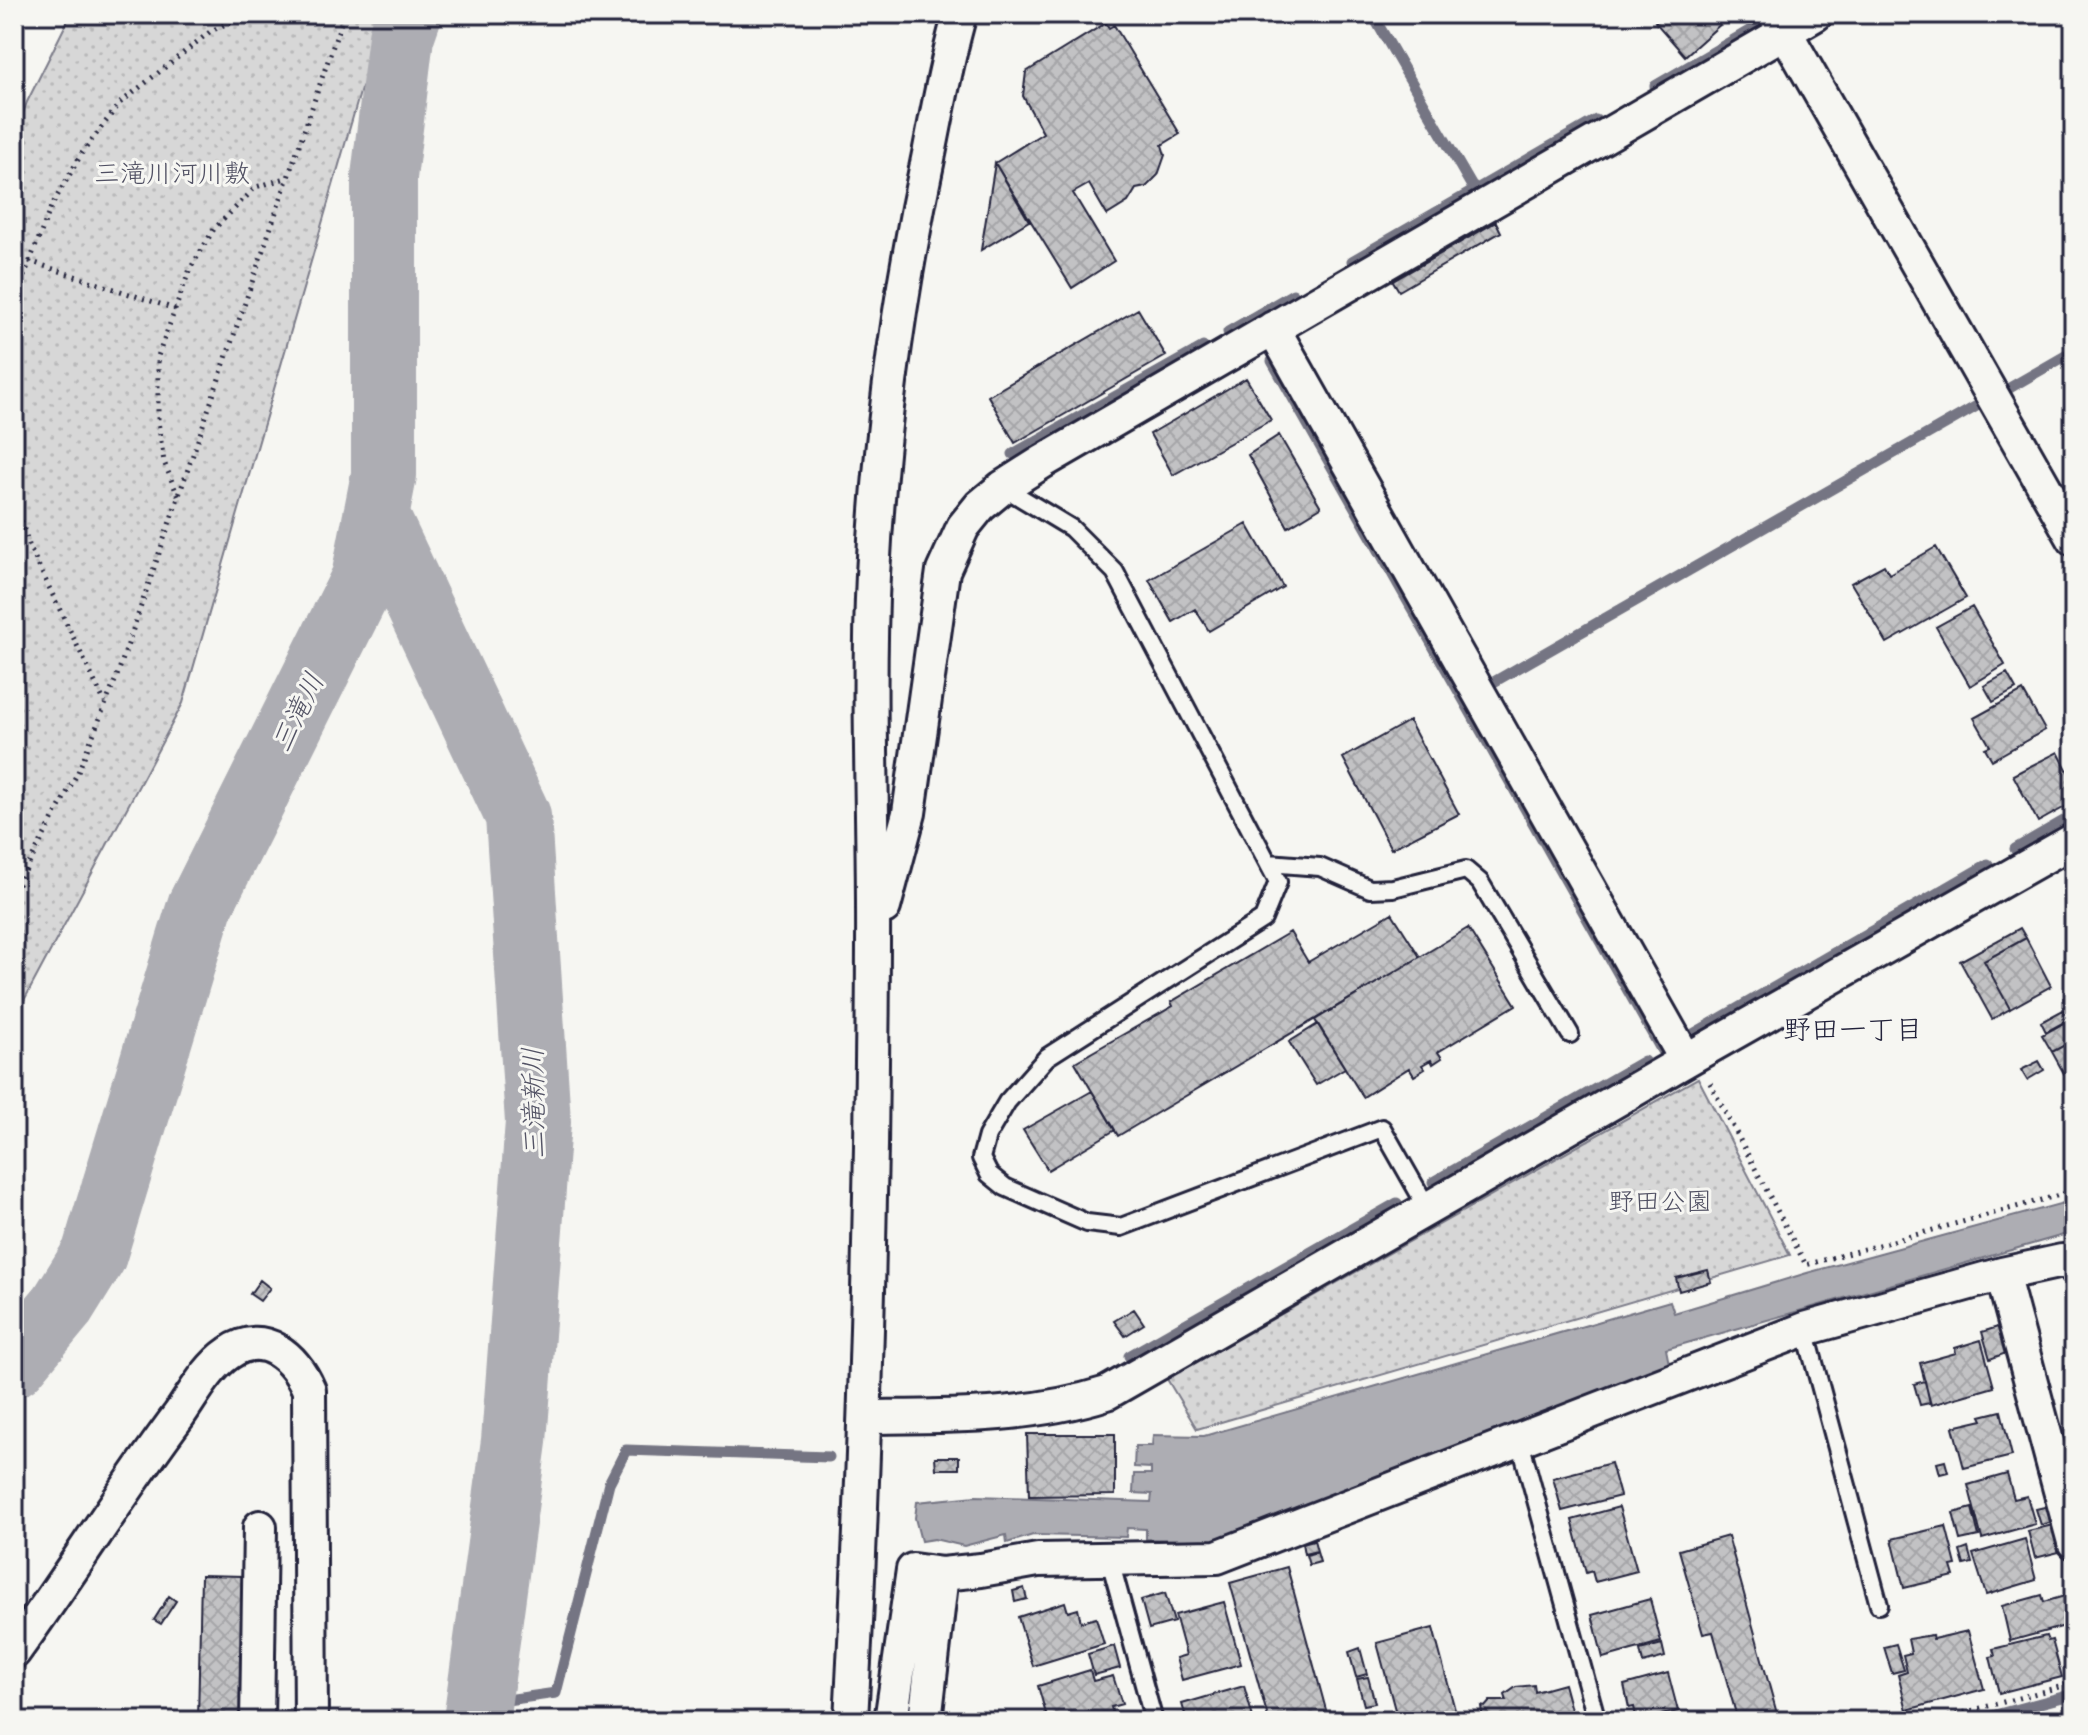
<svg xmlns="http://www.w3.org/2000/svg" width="2088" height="1735" font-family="Kalam,'Klee One',sans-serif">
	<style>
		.green { fill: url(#green-dots); stroke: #7c7c89; stroke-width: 2 }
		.water { fill: #adadb3; stroke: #757583; stroke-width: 2 }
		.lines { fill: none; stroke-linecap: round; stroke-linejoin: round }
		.stream { stroke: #757583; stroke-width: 11 }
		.river { stroke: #adadb3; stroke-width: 66 }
		.building { fill: url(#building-cross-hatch); stroke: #22223b; stroke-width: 2 }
		.lane-casing { stroke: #22223b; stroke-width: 22 }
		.street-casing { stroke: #22223b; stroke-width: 38 }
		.path { stroke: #22223b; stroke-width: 5; stroke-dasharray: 2 6; stroke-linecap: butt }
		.lane { stroke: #f6f6f2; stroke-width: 16 }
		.street { stroke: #f6f6f2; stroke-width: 32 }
		.labels { text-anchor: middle; stroke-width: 6; stroke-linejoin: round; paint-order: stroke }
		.park-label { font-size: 26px; fill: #4f4f62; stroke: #f6f6f2 }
		.water-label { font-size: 28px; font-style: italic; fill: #535365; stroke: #f6f6f2 }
		.neighbourhood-label { font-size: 28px; fill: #22223b; stroke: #f6f6f2 }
	</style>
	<defs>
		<pattern id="green-dots" width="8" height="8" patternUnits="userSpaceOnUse" patternTransform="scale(2)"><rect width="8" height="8" fill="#d7d7d7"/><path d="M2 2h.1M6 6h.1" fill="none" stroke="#b8b8b9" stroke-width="1.8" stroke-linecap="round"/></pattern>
		<pattern id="building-cross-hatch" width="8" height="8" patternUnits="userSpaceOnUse" patternTransform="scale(2)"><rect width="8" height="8" fill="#c2c2c4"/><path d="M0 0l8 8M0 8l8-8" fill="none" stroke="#a6a6a9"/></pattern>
	</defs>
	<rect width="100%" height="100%" fill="#f6f6f2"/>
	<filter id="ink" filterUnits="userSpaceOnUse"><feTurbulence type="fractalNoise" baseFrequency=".0125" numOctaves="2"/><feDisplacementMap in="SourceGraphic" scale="16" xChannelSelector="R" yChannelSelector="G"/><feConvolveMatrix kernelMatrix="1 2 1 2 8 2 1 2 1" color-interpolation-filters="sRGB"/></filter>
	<g filter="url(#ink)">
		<!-- green -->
		<path class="green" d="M71,14H397L361,89L183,703L14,1019V138L27,102Z
			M1698,1078L1790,1255L1197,1429L1167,1379Z"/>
		<!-- water -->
		<path class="water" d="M2074,1200V1232L1666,1349L1669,1364L1220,1541L1146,1539V1529L1127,1528L1126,1537L1033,1535L1007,1543L1006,1535L964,1546L934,1539L921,1541L915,1518L917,1502L976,1496L1151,1502L1152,1494L1133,1493L1134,1474H1151V1468L1134,1467L1135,1446H1152L1153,1435L1204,1436L1670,1301L1674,1313L1807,1273Z"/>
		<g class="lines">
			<!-- stream -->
			<path class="stream" d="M1372,14L1474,190
				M1655,86L1754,28
				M1352,261L1596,120
				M1228,332L1293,294
				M1272,361L1662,1051
				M2006,390L2074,351
				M1013,454L1203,347
				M1492,683L1975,407
				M2015,849L2074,815
				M1688,1037L1988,864
				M1433,1182L1644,1061
				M1129,1356L1397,1203
				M479,1704L556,1693L609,1483L626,1450L829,1457
				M1973,1721L2074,1694"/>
			<!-- river -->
			<path class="river" d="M376,515L518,816L538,1122L514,1441L476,1721
				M14,1364L63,1305L94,1255L200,906L364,578L384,475V177L401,37L409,14"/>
		</g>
		<!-- building -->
		<path class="building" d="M1665,14H1732L1685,56L1655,22Z
			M1106,23L1109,28L1114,25L1180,134L1162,145L1165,155L1158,175L1146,187L1136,189L1128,202L1107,215L1089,184L1073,193L1114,261L1072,288L995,163L1043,133L1023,96L1026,72Z
			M995,163L1029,221L981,250Z
			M1496,222L1501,232L1399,291L1393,281Z
			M1138,309L1166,356L1015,443L988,396Z
			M1246,378L1271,420L1173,475L1150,434Z
			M1279,435L1321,507L1288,527L1248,455Z
			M1247,524L1283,587L1209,631L1195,609L1173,622L1149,580Z
			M1936,547L1966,598L1887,643L1851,583L1884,565L1889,574Z
			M1972,607L2005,665L1970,686L1936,627Z
			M2007,673L2016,689L1993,702L1984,686Z
			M2023,691L2045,730L1992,760L1985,748L1990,746L1974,718Z
			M1409,721L1459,814L1391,849L1343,758Z
			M2058,752L2074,783V802L2038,822L2013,775Z
			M1392,913L1420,957L1118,1136L1075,1062L1173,1006L1171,1002L1290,932L1308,962Z
			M1468,928L1516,1005L1438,1052L1442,1058L1433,1064L1431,1060L1422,1065L1425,1069L1414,1076L1409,1068L1363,1097L1315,1020Z
			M2020,928L2026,938L1984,961L2010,1009L1992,1019L1960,961Z
			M2026,938L2051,986L2010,1009L1984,961Z
			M2063,1010L2068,1020L2046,1032L2041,1022Z
			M2071,1019L2074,1025V1040L2052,1052L2042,1035Z
			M1318,1024L1345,1068L1316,1085L1289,1042Z
			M2074,1040V1072L2066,1077L2052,1052Z
			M2039,1061L2044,1070L2027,1080L2021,1070Z
			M2074,1074V1091L2072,1092L2065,1079Z
			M1092,1091L1115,1130L1048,1170L1023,1130Z
			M1708,1270L1711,1282L1679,1291L1676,1278Z
			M260,1280L270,1288L260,1301L250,1294Z
			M1134,1309L1144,1324L1125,1336L1114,1321Z
			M2001,1326L2009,1352L1990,1359L1982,1332Z
			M1981,1340L1994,1387L1931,1405L1920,1363L1956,1353L1955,1348Z
			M1925,1381L1930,1403L1920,1405L1914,1384Z
			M2001,1411L2012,1456L1964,1468L1953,1427L1983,1420L1981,1416Z
			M1027,1434H1115V1495L1029,1496Z
			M935,1457H959V1469H936Z
			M1945,1461L1948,1472L1940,1474L1937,1463Z
			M1611,1463L1620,1496L1562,1511L1553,1478Z
			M2007,1474L2014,1499L2027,1496L2035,1524L1982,1539L1968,1485Z
			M2049,1506L2053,1522L2041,1525L2036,1509Z
			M1619,1507L1637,1571L1595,1582L1592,1571L1586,1573L1572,1520Z
			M1972,1508L1979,1536L1960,1540L1953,1513Z
			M2053,1525L2059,1552L2035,1558L2028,1531Z
			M1946,1526L1956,1565L1951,1566L1954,1576L1904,1588L1892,1539Z
			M1728,1536L1779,1721H1738L1713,1632L1703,1634L1679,1550Z
			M2025,1539L2036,1580L1986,1595L1973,1554Z
			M1314,1540L1317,1551L1304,1554L1302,1543Z
			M1968,1548L1972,1563L1964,1565L1960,1551Z
			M1317,1552L1320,1562L1309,1565L1306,1555Z
			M1287,1567L1329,1721H1269L1230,1583Z
			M201,1575L244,1576L241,1721H198Z
			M1024,1588L1027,1599L1015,1602L1013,1591Z
			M1165,1593L1174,1622L1149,1629L1141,1600Z
			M2042,1595L2044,1602L2068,1595L2074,1616L2064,1619L2065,1626L2010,1641L2002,1606Z
			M169,1596L176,1601L161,1624L154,1620Z
			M1650,1599L1661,1642L1603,1658L1592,1615Z
			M1065,1602L1068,1612L1078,1609L1081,1622L1096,1618L1104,1644L1033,1666L1018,1617Z
			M1224,1602L1241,1664L1182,1680L1176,1658L1186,1655L1175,1615Z
			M1433,1628L1458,1721H1398L1377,1643Z
			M1968,1631L1984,1689L1907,1710L1898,1675L1907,1672L1903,1655L1911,1653L1908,1639L1932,1635L1933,1639Z
			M2046,1636L2048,1641L2052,1640L2062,1677L1999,1693L1990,1657L1995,1656L1993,1649Z
			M1662,1644L1665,1657L1643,1663L1640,1650Z
			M1896,1644L1904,1670L1892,1673L1884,1647Z
			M1114,1646L1120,1668L1094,1675L1088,1654Z
			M1360,1648L1367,1674L1356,1677L1349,1652Z
			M1090,1670L1093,1681L1113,1676L1122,1704L1111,1707L1113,1715L1093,1721H1048L1038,1686Z
			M1668,1673L1678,1711L1637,1721L1634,1707L1629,1708L1624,1685Z
			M1368,1677L1375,1703L1364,1705L1357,1679Z
			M1564,1684L1574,1721H1483L1481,1706L1485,1707L1490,1701H1507L1505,1695L1516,1687L1534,1685L1535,1692Z
			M1244,1686L1254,1721H1187L1182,1704Z
			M1131,1713L1133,1721L1105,1720Z"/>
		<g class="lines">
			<defs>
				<path id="lane" d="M1003,487L1071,528L1115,572L1278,882L1263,919L1047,1057L1007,1102L987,1136L981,1158L989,1174L1005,1187L1087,1223L1121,1227L1382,1128L1428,1209
					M1268,863L1320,867L1370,889L1393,888L1466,870L1480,882L1570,1034
					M1805,1329L1879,1605
					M1519,1438L1597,1721
					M1109,1557L1154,1721"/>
				<path id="street" d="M1775,14L2074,539
					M1273,328L1686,1060
					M884,907L909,813L943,571L963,527L980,506L1003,487L1044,461L1816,14
					M2002,1274L2074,1542
					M865,1417C947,1416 1028,1418 1107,1393L1695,1055L2074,840
					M14,1652C71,1574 121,1492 179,1415C193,1395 208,1367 229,1353C264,1328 295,1358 309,1390L311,1721
					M257,1721L260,1527
					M851,1721C865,1463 872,1204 873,946C874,822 867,698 873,575C880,431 900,289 930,149C939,104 947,58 960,14
					M891,1721L913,1570L942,1574L981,1570L1038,1560L1217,1557L1805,1329L2002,1274L2062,1261L2074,1266
					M925,1721L942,1574"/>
			</defs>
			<!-- lane casing -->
			<use href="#lane" class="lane-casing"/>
			<!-- street casing -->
			<use href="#street" class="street-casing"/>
			<!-- path -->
			<path class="path" d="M29,261L175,309
				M14,307L17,294L51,207L82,153L120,103L211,31L247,14
				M178,496L164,462L158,421V356L190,269L214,229L256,187L286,178
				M14,498L30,548L105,703
				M14,892L78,772L117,676L344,14
				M1710,1083L1806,1265L2074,1191
				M1933,1721L2074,1683"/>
			<!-- lane -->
			<use href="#lane" class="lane"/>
			<!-- street -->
			<use href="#street" class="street"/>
		</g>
	</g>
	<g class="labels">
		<!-- park labels -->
		<g class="park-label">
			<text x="172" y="182">三滝川河川敷</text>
			<text x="1660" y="1210">野田公園</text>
		</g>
		<!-- water labels -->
		<g class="water-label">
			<text transform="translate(297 712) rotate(-64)" y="10">三滝川</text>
			<text transform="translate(533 1103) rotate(-91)" y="10">三滝新川</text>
		</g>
		<!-- neighbourhood labels -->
		<g class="neighbourhood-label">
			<text x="1853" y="1039">野田一丁目</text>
		</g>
	</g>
	<!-- margin -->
	<rect width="2088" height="1735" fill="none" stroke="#f6f6f2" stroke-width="48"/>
	<rect x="24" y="24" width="2040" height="1687" fill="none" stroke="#22223b" stroke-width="3" filter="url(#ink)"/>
</svg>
